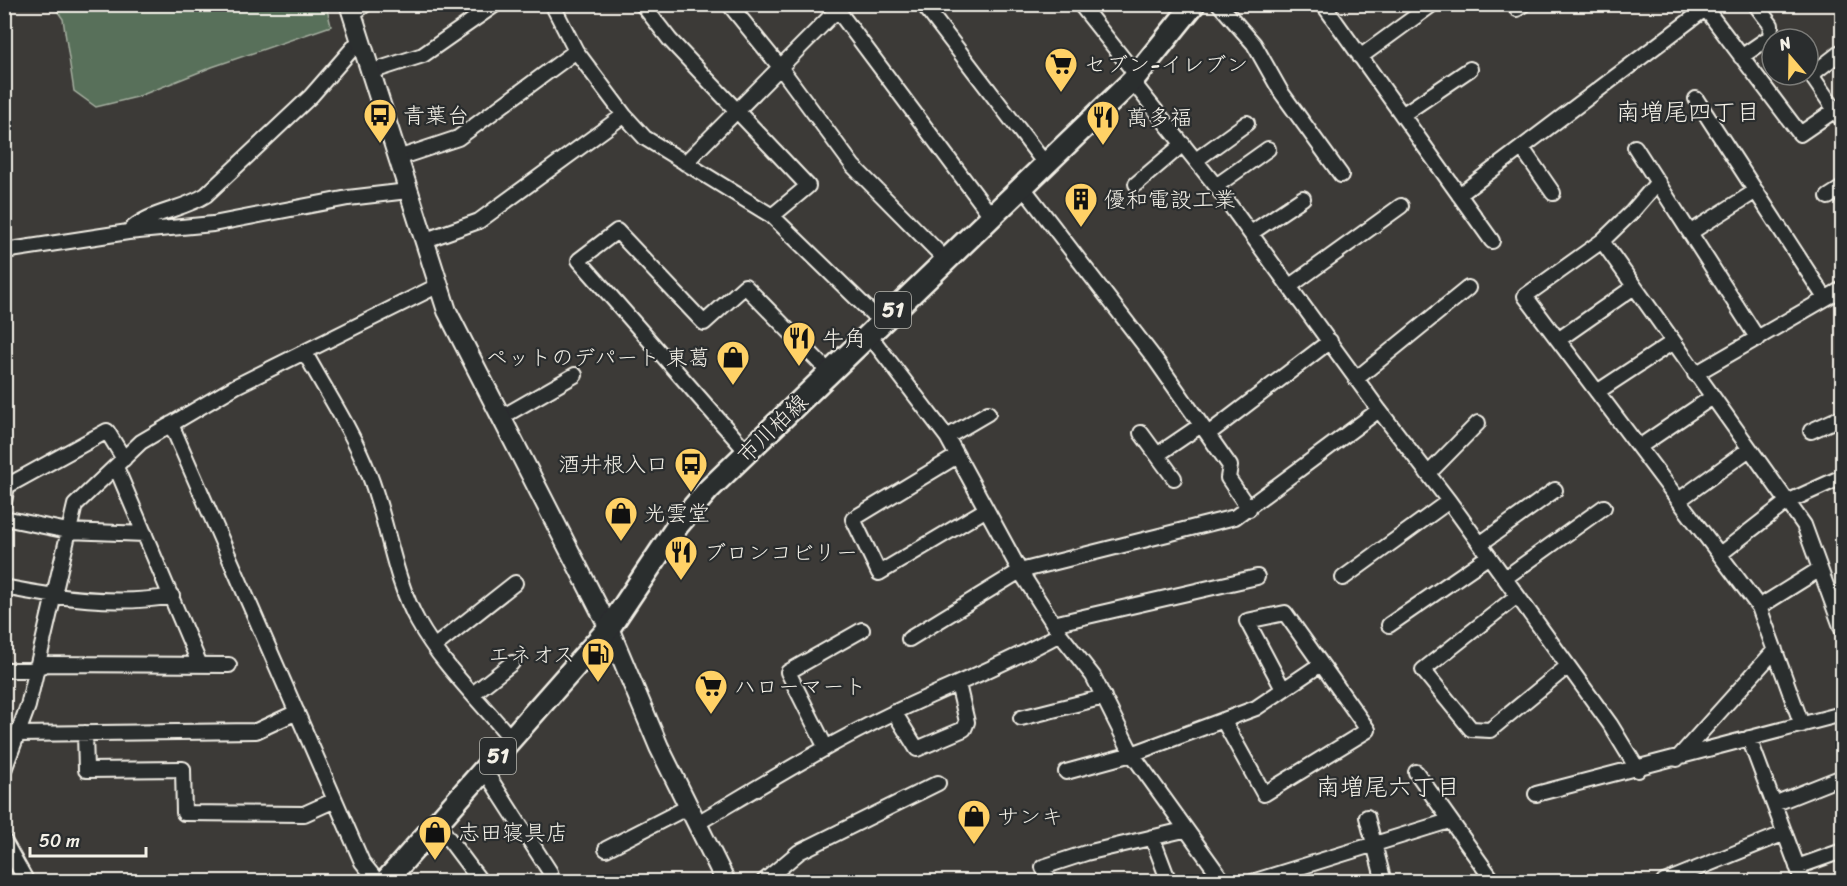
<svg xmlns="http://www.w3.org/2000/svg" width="1847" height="886" font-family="Sriracha,'Klee One',sans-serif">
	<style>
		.green { fill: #596f5a; stroke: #a6b0a1; stroke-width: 1.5 }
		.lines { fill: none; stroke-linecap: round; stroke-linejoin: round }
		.street-casing { stroke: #f4f1e8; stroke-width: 18 }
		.secondary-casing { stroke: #f4f1e8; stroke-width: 22 }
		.primary-casing { stroke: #f4f1e8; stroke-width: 26 }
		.street { stroke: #2a2d2e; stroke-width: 14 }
		.secondary { stroke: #2a2d2e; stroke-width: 18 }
		.primary { stroke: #2a2d2e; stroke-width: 21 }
		.labels { text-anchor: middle; stroke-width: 4.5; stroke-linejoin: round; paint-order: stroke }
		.shield { fill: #2a2d2e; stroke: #b7b6b0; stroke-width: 1.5 }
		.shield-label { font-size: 21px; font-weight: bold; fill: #f4f1e8 }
		.poi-label { font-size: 22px; fill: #f4f1e8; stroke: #2a2d2e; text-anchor: start }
		.street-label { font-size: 22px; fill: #f4f1e8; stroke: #2a2d2e }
		.neighbourhood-label { font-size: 24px; fill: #f4f1e8; stroke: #2a2d2e }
	</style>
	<rect width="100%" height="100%" fill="#3c3a37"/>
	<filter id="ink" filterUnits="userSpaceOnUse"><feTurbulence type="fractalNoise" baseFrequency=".0167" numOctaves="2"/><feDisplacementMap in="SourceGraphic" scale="12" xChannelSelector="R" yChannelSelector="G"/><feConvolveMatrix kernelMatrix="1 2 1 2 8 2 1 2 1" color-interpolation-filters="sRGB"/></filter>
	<g filter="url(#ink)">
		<!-- green -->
		<path class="green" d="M53,5H326L331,26L212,67L137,97L96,107L74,91L63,19Z"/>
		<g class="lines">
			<defs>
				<path id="street" d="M552,4L576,51L624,115L645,138L772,216L881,322
					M642,4L670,40L808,186L772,216
					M729,4L780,67L853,166L946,260
					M833,4L992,217
					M923,4L1046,165
					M1080,4L1137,76
					M1219,4L1254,44L1281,92L1341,175
					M1323,4L1492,241
					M1514,4L1517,9L1524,4
					M1702,4L1800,134L1835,110
					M352,14L366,4
					M1842,51L1811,75L1842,120
					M1360,57L1430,6L1428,4
					M1741,57L1770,37L1771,25L1755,4
					M370,72L423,55L496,4
					M1132,81L1216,186L1379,410L1449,501L1610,724L1638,770
					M1696,99L1825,298
					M1402,115L1470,69
					M1635,147L1758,339
					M1522,148L1553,193
					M398,158L458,138L576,51
					M1196,160L1247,123
					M685,163L837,10
					M1658,182L1632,212L1602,241L1525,296L1759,607L1802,725
					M1136,184L1183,144
					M1022,186L1155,359L1230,466L1228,478L1249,509
					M1216,186L1268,149
					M1459,195L1705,9
					M1828,197L1842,188
					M128,232C149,211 181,211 206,195L311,96L360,40
					M1691,232L1756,191
					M1251,233L1303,198
					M423,241L479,221L624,115
					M1602,241L1804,525L1842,629
					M4,251L128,232L213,224L348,198L408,191
					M1290,286L1401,206
					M870,336L947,437L1020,571L1060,634L1093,676L1132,754L1224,882
					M1558,340L1634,287
					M305,353C327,393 353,432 369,474C388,522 393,577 418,622C442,665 481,702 512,740
					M1695,374L1842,289
					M1356,379L1468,288
					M1597,392L1673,342
					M502,417L575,375
					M171,424L362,862L378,882
					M1811,431L1842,417
					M1141,433L1174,478
					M1208,434L1330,341
					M947,437L988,413
					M1639,447L1711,398
					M747,452L579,260L617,231L704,323L745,286L830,373
					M1157,455L1201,425
					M957,456L853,519L879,573L985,510
					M116,467L200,665
					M1428,474L1478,423
					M1679,500L1748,450
					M4,502L7,486L107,431L124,459
					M4,518L68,531L145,534
					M1480,544L1555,490
					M1720,554L1787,502L1842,477
					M1343,578L1449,501
					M1505,578L1604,507
					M4,587C58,598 118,606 172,596
					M1517,596L1423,670L1471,729L1490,730L1568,666
					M1759,607L1820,569
					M1053,624L1257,577
					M1389,625L1489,556
					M909,639L1020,571L1235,517L1379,410
					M435,646L515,583
					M4,670H30L47,664L229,665
					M474,693L512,663
					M894,712L917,749L964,729L967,722L958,684
					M1021,718L1104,697
					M1223,720L1264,794L1368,730L1285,613L1247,621L1283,689
					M85,733L86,770L183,769L184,813L304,814L335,800
					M18,734L256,731L297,712
					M1749,738L1803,882
					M826,748L788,672L862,630
					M1677,759L1775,650
					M4,770L28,706L75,505L141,442L236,386L437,286
					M485,771L550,872
					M1066,772L1132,754L1256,708L1321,664
					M1416,772L1494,882
					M1536,794L1842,714
					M1774,804L1842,777
					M1367,817L1384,882
					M436,822L481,882
					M696,824C762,785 826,745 895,712C950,686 1006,664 1060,634
					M1152,837L1169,882
					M4,841L27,882
					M606,849L688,807
					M1797,867L1842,851
					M763,882L799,852L938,783
					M1050,882L1043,867L1086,853L1184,830
					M1252,882L1449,821
					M1664,882L1785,833"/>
				<path id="secondary" d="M349,4L447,311L609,628L659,747L726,882"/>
				<path id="primary" d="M385,882L609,628L678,525L708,490L1132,81L1194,4"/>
			</defs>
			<!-- street casing -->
			<use href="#street" class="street-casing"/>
			<!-- secondary casing -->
			<use href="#secondary" class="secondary-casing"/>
			<!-- primary casing -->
			<use href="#primary" class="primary-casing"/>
			<!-- street -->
			<use href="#street" class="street"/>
			<!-- secondary -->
			<use href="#secondary" class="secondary"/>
			<!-- primary -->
			<use href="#primary" class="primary"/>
		</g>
	</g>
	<!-- icons -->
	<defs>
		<symbol id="supermarket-pin" viewBox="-11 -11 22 30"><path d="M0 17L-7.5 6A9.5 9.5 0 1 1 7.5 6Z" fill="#ffd166" stroke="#2a2d2e"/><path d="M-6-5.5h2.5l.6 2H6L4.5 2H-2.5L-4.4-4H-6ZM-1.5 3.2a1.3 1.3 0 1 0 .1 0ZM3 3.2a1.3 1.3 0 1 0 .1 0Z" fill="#111"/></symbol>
		<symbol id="bus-pin" viewBox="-11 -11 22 30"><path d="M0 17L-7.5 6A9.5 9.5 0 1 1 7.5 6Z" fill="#ffd166" stroke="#2a2d2e"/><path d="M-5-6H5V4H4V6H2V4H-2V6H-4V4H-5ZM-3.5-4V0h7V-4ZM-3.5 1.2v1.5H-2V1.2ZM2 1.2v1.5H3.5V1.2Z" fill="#111"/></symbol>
		<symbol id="restaurant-pin" viewBox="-11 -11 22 30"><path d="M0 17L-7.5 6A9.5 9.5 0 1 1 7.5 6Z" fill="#ffd166" stroke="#2a2d2e"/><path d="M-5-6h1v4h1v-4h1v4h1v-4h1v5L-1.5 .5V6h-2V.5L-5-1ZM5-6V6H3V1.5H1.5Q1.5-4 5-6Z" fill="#111"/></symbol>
		<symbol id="building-pin" viewBox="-11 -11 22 30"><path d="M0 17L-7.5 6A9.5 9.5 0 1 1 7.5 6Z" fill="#ffd166" stroke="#2a2d2e"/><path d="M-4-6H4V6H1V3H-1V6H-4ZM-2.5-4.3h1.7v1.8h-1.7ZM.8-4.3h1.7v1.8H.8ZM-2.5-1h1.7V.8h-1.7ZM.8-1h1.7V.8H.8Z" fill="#111"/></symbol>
		<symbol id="shop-pin" viewBox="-11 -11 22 30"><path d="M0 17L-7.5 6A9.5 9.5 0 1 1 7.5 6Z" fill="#ffd166" stroke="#2a2d2e"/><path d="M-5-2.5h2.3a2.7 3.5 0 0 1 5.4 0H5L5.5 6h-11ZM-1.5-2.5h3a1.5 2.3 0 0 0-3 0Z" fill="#111"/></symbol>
		<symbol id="fuel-pin" viewBox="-11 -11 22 30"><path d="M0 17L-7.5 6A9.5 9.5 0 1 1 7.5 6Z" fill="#ffd166" stroke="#2a2d2e"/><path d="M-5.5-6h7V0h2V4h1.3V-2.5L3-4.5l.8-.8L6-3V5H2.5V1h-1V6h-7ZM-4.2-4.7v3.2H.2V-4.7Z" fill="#111"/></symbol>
	</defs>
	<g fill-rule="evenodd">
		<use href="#supermarket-pin" x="1042" y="45" width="38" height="52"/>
		<use href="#bus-pin" x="361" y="96" width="38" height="52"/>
		<use href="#restaurant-pin" x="1084" y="98" width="38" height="52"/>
		<use href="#building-pin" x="1062" y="180" width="38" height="52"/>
		<use href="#restaurant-pin" x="780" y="319" width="38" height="52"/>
		<use href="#shop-pin" x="714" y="338" width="38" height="52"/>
		<use href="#bus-pin" x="672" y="445" width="38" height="52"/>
		<use href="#shop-pin" x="602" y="494" width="38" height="52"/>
		<use href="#restaurant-pin" x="662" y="533" width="38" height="52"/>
		<use href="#fuel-pin" x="579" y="635" width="38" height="52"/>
		<use href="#supermarket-pin" x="692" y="667" width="38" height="52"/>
		<use href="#shop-pin" x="955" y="797" width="38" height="52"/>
		<use href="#shop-pin" x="416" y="813" width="38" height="52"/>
	</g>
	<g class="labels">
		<!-- shield labels -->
		<g class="shield">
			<rect x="875" y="292" width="36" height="36" rx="4.5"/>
			<rect x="480" y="738" width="36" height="36" rx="4.5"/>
		</g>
		<g class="shield-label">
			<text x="893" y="317">51</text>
			<text x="498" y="763">51</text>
		</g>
		<!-- poi labels -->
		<g class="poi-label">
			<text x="1084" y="72">セブン-イレブン</text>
			<text x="403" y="123">青葉台</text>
			<text x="1126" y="125">萬多福</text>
			<text x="1104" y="207">優和電設工業</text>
			<text x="822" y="346">牛角</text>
			<text x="710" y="365" text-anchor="end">ペットのデパート 東葛</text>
			<text x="668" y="472" text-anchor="end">酒井根入口</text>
			<text x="644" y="521">光雲堂</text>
			<text x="704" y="560">ブロンコビリー</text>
			<text x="575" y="662" text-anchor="end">エネオス</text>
			<text x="734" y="694">ハローマート</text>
			<text x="997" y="824">サンキ</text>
			<text x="458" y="840">志田寝具店</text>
		</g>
		<!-- street labels -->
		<g class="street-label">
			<text transform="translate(772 428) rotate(-44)" y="8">市川柏線</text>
		</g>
		<!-- neighbourhood labels -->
		<g class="neighbourhood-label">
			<text x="1688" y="120">南増尾四丁目</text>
			<text x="1388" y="795">南増尾六丁目</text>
		</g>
	</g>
	<!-- margin -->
	<rect width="1847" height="886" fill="none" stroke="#2a2d2e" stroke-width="24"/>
	<rect x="12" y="12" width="1823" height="862" fill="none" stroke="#f4f1e8" stroke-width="2" filter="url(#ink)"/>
	<!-- north arrow -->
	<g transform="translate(1790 57) rotate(340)"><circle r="28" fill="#2a2d2e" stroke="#7b7b78" stroke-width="1.5"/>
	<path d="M0-4.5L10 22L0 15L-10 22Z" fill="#ffd166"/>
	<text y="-9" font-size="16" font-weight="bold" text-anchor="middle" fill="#f4f1e8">N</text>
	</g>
	<!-- scale -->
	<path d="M30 847v9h116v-9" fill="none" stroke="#f4f1e8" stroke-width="3"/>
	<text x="39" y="847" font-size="18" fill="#f4f1e8" stroke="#2a2d2e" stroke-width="4.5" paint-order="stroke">50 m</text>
</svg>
